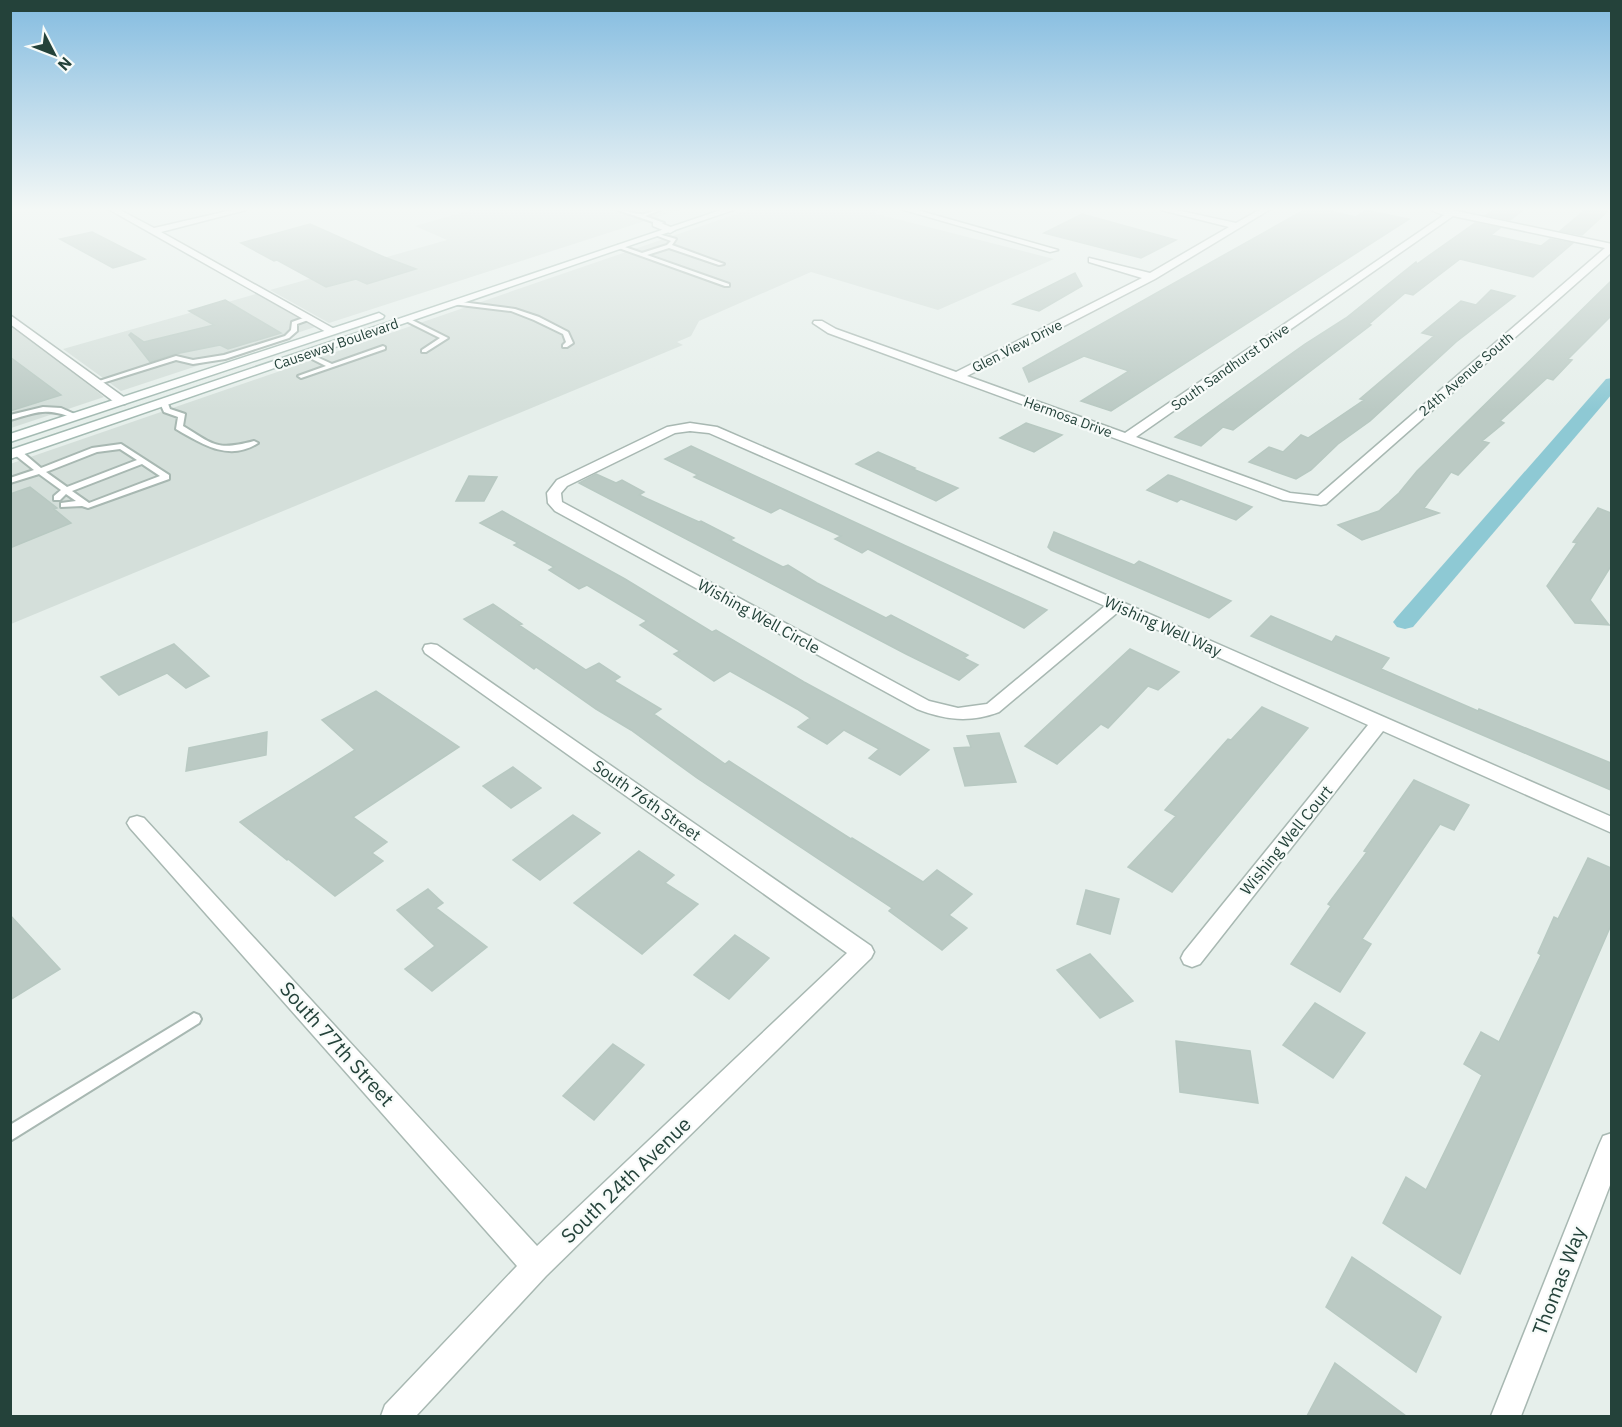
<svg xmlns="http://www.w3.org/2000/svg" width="1622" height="1427" font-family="'IBM Plex Sans',sans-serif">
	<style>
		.built { fill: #d4dfda }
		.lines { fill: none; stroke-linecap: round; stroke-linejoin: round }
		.canal { fill: #8ec9d4; fill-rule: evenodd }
		.building { fill: #bbcac4; stroke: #b8c9c2; stroke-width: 1.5 }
		.lane-casing { stroke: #a8b8b2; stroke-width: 4 }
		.street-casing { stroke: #a8b8b2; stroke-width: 3 }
		.secondary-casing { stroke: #a4bbb3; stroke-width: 3 }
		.lane { fill: #fff; fill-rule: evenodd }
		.street { fill: #fff; fill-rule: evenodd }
		.secondary { fill: #fff; fill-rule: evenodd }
		.labels { text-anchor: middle; stroke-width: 4.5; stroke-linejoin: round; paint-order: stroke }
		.far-street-label { font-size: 14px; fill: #24423a; stroke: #f7fbf9 }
		.street-label { font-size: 16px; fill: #24423a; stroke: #f7fbf9 }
		.near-street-label { font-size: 20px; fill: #24423a; stroke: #f7fbf9 }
	</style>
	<rect width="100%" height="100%" fill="#e6efeb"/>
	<!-- built -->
	<path class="built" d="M471,210H679L329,323L270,290L447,240L415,226Z
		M748,210H879L873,213L1054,259L938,310L811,272L699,321L691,336L677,342L683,345L11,624L10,464Z
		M256,294L315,327L121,391L63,349Z
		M10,326L89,385L104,397L11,428Z"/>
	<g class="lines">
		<!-- canal -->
		<path class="canal" d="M1612,378V394L1413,627L1405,629L1397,627L1393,622L1397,617L1606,379Z"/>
	</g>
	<!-- building -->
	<path class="building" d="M1304,210H1326L1356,217L1365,210L1409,219L1111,411L1081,401L1129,371L1084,356L1029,382L1023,368Z
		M1493,210H1523L1510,220L1486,215Z
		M1585,210H1605L1607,212L1582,235L1560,231Z
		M1082,214L1176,240L1141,258L1044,233Z
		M1475,223L1500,228L1491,235L1541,246L1550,239L1573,243L1533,277L1460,259L1413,295L1405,293L1369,324L1371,325L1233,430L1223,427L1201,446L1175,437L1305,344L1346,318L1416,262L1417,264Z
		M310,224L384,257L416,269L367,284L356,279L326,287L277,260L274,261L241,243Z
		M92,232L145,259L113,268L60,239Z
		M1075,273L1082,286L1039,311L1013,304Z
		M1611,281V316L1568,359L1572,360L1553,380L1547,378L1500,421L1504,423L1482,441L1489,443L1458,475L1451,472L1424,508L1439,513L1362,540L1338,525L1379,511L1399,493L1417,471Z
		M1491,290L1515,296L1456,342L1370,421L1338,444L1311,470L1296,479L1249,462L1269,447L1283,452L1301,435L1308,438L1364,400L1360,399L1434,336L1422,333L1461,301L1476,305Z
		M225,300L281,333L228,349L220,345L175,354L150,362L129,335L131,333L144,342L214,325L189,311Z
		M10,357L61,395L10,411Z
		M1026,423L1062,435L1034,452L1000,438Z
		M691,446L906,546L1047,610L1024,628L868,549L862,553L835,539L841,536L780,508L771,513L694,477L698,475L665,459Z
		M878,452L915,468L913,469L958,488L936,501L856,464Z
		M596,474L616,483L622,480L644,492L639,495L699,522L701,521L734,538L730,540L783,567L788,565L817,583L886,618L891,615L968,655L964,658L978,665L959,680L906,654L579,483Z
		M1168,475L1172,476L1252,507L1236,520L1181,499L1177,502L1147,490Z
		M469,476L497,477L484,501H456Z
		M30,487L57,508L54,509L71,523L10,548V494Z
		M1598,508L1611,513V566L1590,600L1609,625L1575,623L1547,586L1577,543L1573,542Z
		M502,511L625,579L712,632L716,630L804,682L929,750L900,775L869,758L879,749L844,730L827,744L798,727L810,718L797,709L730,671L714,681L674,654L680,651L640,625L647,621L587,585L579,589L549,570L554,567L514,545L518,543L480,523Z
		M1054,532L1134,565L1139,561L1231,601L1209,618L1051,550L1048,547Z
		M493,604L522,624L519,625L586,670L599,663L620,677L614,681L661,709L654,714L725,764L729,761L851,839L852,838L923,882L937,870L972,894L949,915L967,928L942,950L889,911L892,908L697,778L631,730L596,709L536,667L534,669L464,619Z
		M1271,616L1332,642L1336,636L1389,658L1381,669L1478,711L1479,709L1611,763V790L1251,636Z
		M174,644L209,676L186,688L167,673L119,695L101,677Z
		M1130,649L1179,672L1158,690L1148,686L1108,728L1101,724L1057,764L1025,746Z
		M376,691L459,747L353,817L387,842L372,853L383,861L335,896L288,859L287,860L240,822L355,750L322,720Z
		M1262,707L1308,728L1172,892L1128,867L1176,816L1165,810L1228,739L1231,740Z
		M267,732L266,755L186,771L189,748Z
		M999,733L1016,782L965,786L954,748L971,747L967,736Z
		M513,767L541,788L511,808L483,786Z
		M1414,780L1469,805L1454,830L1440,824L1362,939L1371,944L1340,992L1291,964L1331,906L1328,904L1367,852L1364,851Z
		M573,815L600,833L540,880L513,860Z
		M639,851L674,875L665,883L698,904L642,954L574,903Z
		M1588,858L1611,868V925L1460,1274L1383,1223L1406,1177L1426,1190L1482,1075L1464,1064L1481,1032L1499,1042L1541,955L1538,953L1554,917L1558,919Z
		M428,889L443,903L436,908L487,947L432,991L405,969L435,946L397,910Z
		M1086,890L1119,899L1110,934L1077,924Z
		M10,915L60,969L10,1000Z
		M735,935L769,958L729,999L694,975Z
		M1090,954L1133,1001L1100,1018L1057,970Z
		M1315,1003L1365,1033L1333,1078L1283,1045Z
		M1176,1041L1250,1051L1258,1103L1180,1092Z
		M613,1044L644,1065L594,1120L563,1096Z
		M1352,1257L1441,1317L1416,1372L1326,1307Z
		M1335,1363L1406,1416H1307Z"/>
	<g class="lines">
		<defs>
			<path id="lane" d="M618,210C626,210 633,214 640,214C647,215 654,210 661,210L645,216L664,223L659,224Z
				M655,233L676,239L672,245L724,264L719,265L669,248L647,255L729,284V286H725L616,247L619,245L642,253L667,245L671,241L655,235Z
				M454,301L515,309L539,317L568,332L573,343L567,347H563V345L566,342L563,334L534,320L511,311L452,304V302Z
				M309,316L312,318L311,319L297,324V331L289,338L225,359L193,364L176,360L99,384L93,383L176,356L193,360L224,355L285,336L291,330L292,322Z
				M404,318H408L448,338L426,352H422V350L440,338L404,320Z
				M383,346L385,347V349L301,378L298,376L326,366L304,355V353H308L332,364Z
				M161,401H167L170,409L185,414L183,426C214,445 217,451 254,441L258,443C229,462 202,444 176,429L178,417L164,412L160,403Z
				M43,407L61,408L79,416L75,418C44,408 41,411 10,420V415Z
				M121,444L169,475V479L88,508L82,506L61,507V503L76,501L66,494L60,500H54V496L61,490L39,474L10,483V478L34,470L15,455V451H21L41,468L92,448ZM120,449L137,460L67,487L46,472L97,452ZM142,464L160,476L89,503L72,491Z
				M194,1013L199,1015L201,1019L199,1023L10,1141V1125Z"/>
			<path id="street" d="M110,210H120L154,228L232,210H246L161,232L338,331L332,334L328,333Z
				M904,210H917L1058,250L1050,252Z
				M1161,210H1176L1236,223L1259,210H1269L1155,279L967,376L1125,433L1444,215L1431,210H1452L1612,244V252L1326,504L1321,505L1283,500L828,333L813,323L814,321H822L836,329L956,372L1142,278L1089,262V258L1150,273L1229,227ZM1453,216L1605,248L1318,496L1290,493L1136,437Z
				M656,221L673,228L675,230L670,233L653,226V222Z
				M10,315L125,398L127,401L125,404H117L10,324Z
				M690,423L717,427L1122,602L1612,817V833L1383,731L1200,964L1192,967L1184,964L1181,958L1184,952L1368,725L1118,612L999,712C970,723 945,720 917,709L555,511L548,503L547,493L557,480L667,427ZM690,431L709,433L1105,606L987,704L958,708L929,701L562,502L561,493L567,486L675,433Z
				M431,644L437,645L871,946L874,952L871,958L546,1276L416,1416H381L385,1405L517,1266L130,828L127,823L130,818L137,816L144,818L537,1246L847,953L425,653L423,649L425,645Z
				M1612,1133V1180L1521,1416H1491L1599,1145L1603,1136Z"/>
			<path id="secondary" d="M721,210H733L10,459V450Z
				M379,313L384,316L383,318L10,442V434Z"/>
		</defs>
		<!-- lane casing -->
		<use href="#lane" class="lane-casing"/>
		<!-- street casing -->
		<use href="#street" class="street-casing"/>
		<!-- secondary casing -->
		<use href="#secondary" class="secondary-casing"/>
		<!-- lane -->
		<use href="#lane" class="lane"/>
		<!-- street -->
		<use href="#street" class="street"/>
		<!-- secondary -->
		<use href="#secondary" class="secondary"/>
	</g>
	<!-- sky -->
	<linearGradient id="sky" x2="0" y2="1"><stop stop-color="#84bce0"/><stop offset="0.51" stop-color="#f4f8f6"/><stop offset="1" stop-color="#f4f8f6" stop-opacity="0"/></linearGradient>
	<rect width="1622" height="410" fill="url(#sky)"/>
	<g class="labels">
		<!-- far-street labels -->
		<g class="far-street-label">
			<text transform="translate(336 344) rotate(-19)" y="5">Causeway Boulevard</text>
			<text transform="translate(1017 346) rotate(-27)" y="5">Glen View Drive</text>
			<text transform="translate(1230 367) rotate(-35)" y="5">South Sandhurst Drive</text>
			<text transform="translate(1466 374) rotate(-41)" y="5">24th Avenue South</text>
			<text transform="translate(1068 417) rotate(20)" y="5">Hermosa Drive</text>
		</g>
		<!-- street labels -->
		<g class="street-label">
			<text transform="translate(759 616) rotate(29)" y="6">Wishing Well Circle</text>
			<text transform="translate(1163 626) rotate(24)" y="6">Wishing Well Way</text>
			<text transform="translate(647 800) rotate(35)" y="6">South 76th Street</text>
			<text transform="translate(1286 840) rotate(-51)" y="6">Wishing Well Court</text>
		</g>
		<!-- near-street labels -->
		<g class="near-street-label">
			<text transform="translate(337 1044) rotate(48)" y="7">South 77th Street</text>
			<text transform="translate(626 1180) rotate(-44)" y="7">South 24th Avenue</text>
			<text transform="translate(1559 1281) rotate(-69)" y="7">Thomas Way</text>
		</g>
	</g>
	<!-- border -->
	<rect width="1622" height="1427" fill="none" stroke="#24423a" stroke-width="24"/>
	<!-- north arrow -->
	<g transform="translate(54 54) rotate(132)" stroke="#f7fbf9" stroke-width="4.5" paint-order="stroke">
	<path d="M0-4.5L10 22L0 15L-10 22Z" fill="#24423a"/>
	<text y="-9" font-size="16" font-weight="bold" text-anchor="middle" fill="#24423a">N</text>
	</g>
</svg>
